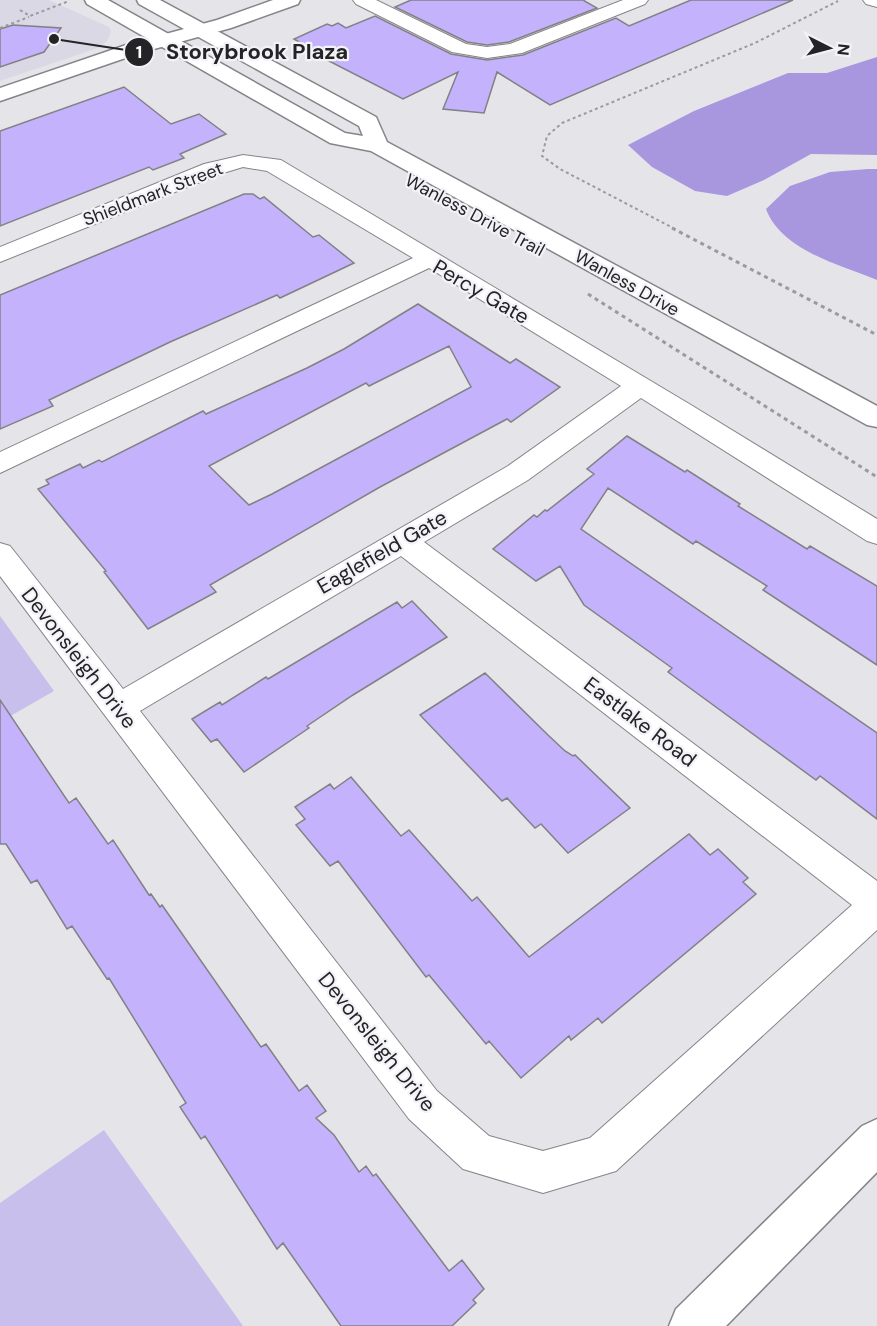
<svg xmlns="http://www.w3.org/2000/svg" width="877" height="1326" font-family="'DM Sans',sans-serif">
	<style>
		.built { fill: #dad8e4 }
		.green { fill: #c9bfec }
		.forest { fill: #a897df }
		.building { fill: #c4b2fc; stroke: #828185; stroke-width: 1.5; fill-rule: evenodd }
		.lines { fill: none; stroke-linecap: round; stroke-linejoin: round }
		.minor-casing { stroke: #858489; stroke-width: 2 }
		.tertiary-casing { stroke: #858489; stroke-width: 3 }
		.secondary-casing { stroke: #858489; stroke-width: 3 }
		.path-far1 { stroke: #9b9a9d; stroke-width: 2; stroke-dasharray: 3 3; stroke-linecap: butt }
		.path { stroke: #9b9a9d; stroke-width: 3; stroke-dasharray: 4 4; stroke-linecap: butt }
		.minor { fill: #fff; fill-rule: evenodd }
		.tertiary { fill: #fff; fill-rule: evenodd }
		.secondary { fill: #fff; fill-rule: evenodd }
		.labels { text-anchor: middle; stroke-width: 4.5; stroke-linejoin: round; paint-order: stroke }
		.far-street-label { font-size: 18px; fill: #242325; stroke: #f3f2f7 }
		.street-label { font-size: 21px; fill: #242325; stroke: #f3f2f7 }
		.leader { fill: none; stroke: #242325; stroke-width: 2 }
		.callout-dot { fill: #242325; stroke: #f3f2f7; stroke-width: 2 }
		.mark-label { font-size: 18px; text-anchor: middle; font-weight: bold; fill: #fff }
		.callout-label { font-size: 22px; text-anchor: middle; font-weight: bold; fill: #242325; stroke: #f3f2f7; stroke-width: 4.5; stroke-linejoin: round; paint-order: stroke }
	</style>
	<rect width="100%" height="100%" fill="#e5e4e9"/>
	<!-- built -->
	<path class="built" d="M0,0H49L109,27L111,32L107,41L98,48L0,81Z"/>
	<!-- green -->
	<path class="green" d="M0,616L54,691L0,722Z
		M104,1130L243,1326H0V1203Z"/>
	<!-- forest -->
	<path class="forest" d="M877,57V155L811,154L764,180L727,196L695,191L652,167L628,145L694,111L788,73H827Z
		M868,169H877V280C839,264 782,251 766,209L790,186L830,172Z"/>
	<!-- building -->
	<path class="building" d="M411,0H583L597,8L509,42L487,45L467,42L395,7Z
		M691,0H793L550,105L497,72L484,113L443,109L458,72L403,99L325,59L327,58L294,39L327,24L332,26L338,23L346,28L375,16L451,54L487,60L523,55L616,18L629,26Z
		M13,25L61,28L44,52L0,67V29Z
		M124,87L171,124L199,114L226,134L180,154L184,158L153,170L149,167L0,226V131Z
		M244,194H253L260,199L264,197L313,237L319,235L354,263L280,298L277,295L170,342L49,400L53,406L0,429V295Z
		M418,304L510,363L516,359L560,387L511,422L507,419L380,487L210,585L216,592L148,629L104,572L106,571L38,489L49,484L46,480L80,464L83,468L99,460L102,462L203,411L206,414L307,368L344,349ZM449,346L471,387L272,494L249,505L209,466L366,383L369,386Z
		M627,436L685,472L687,470L740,504L738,506L807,549L810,546L877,586V665L763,590L767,586L696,541L693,544L608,488L581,529L877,733V819L820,776L816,780L668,672L672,668L584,605L560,566L536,581L493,549L534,515L537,517L545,510L547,511L594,474L587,469Z
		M412,601L447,637L353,695L307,726L309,728L244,772L217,739L211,742L192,719L220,702L222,705L266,677L268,679L397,602L402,608Z
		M485,673L548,735L565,751L573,756L575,755L630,808L568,853L541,824L535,828L507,798L502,801L420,715Z
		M0,700L69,803L76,798L108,844L113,840L149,895L151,894L160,907L162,905L261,1047L266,1044L299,1091L307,1085L326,1111L316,1118L334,1135L359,1172L366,1166L373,1176L376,1174L449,1271L462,1260L484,1289L473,1300L476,1303L452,1326H341L283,1243L277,1249L205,1136L201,1139L180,1107L186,1103L109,978L107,979L72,926L67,929L37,880L31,883L6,844H0Z
		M351,777L401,836L409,830L472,901L477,897L529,957L689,834L710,855L718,849L748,878L743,882L756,894L602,1023L598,1018L571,1040L569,1036L521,1078L489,1041L486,1044L429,975L426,977L338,861L330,866L296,825L305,819L295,807L330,784L334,789Z"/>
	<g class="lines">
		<defs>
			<path id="minor" d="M353,0H376L466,44L487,47L510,44L623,0H648L645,4L522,53L487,58L452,52L356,4Z
				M863,0H877V7L866,4Z
				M243,155L281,160L691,405L877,519V544L867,541L641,398L528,480L424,542L877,881V930L616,1171L543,1193L463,1169L409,1119L0,576V543L10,546L123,689L508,466L621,386L429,268L0,473V452L413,258L267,171L243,167L220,174L0,262V247L204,164ZM401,556L852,905L590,1138L543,1151L489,1136L437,1091L140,711Z"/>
			<path id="tertiary" d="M273,0H300L298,4L231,28L143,52L0,101V88L129,44L217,20Z"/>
			<path id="secondary" d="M85,0H108L345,133L363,136L359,126L139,4L137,0H160L376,117L387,142L877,406V427L867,425L371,151L330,143L87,4Z
				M877,1119V1172L726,1326H669L676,1309L862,1126Z"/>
		</defs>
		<!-- minor casing -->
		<use href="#minor" class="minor-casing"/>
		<!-- tertiary casing -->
		<use href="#tertiary" class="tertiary-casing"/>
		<!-- secondary casing -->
		<use href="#secondary" class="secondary-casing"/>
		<!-- path-far1 -->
		<path class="path-far1" d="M20,10L30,16L69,1
			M0,28L29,17
			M675,229L560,169L542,156L547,136L562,123L755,43L838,1"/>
		<!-- path -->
		<path class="path" d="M672,228L877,335
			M588,294L877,477"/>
		<!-- minor -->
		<use href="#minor" class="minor"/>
		<!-- tertiary -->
		<use href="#tertiary" class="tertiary"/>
		<!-- secondary -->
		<use href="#secondary" class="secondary"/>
	</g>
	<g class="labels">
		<!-- far-street labels -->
		<g class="far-street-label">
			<text transform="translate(153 194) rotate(-21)" y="6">Shieldmark Street</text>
			<text transform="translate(475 215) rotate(28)" y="6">Wanless Drive Trail</text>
			<text transform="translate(627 283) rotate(29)" y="6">Wanless Drive</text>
		</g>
		<!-- street labels -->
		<g class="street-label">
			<text transform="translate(481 292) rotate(30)" y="7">Percy Gate</text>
			<text transform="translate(382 552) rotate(-30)" y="7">Eaglefield Gate</text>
			<text transform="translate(79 658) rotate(52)" y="7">Devonsleigh Drive</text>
			<text transform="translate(640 722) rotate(37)" y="7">Eastlake Road</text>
			<text transform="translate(377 1042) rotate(51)" y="7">Devonsleigh Drive</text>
		</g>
	</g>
	<!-- callouts -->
	<path class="leader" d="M54 39L139 52"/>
	<g class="callout-dot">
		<circle cx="54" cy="39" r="6"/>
		<circle cx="139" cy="52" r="15"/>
	</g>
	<g class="mark-label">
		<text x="139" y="58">1</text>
	</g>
	<g class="callout-label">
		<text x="257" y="59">Storybrook Plaza</text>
	</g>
	<!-- north arrow -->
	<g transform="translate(829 48) rotate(96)" stroke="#f3f2f7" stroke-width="4.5" paint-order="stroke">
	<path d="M0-4.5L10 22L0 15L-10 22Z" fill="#242325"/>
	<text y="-9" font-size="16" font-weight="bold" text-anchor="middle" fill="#242325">N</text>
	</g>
</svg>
